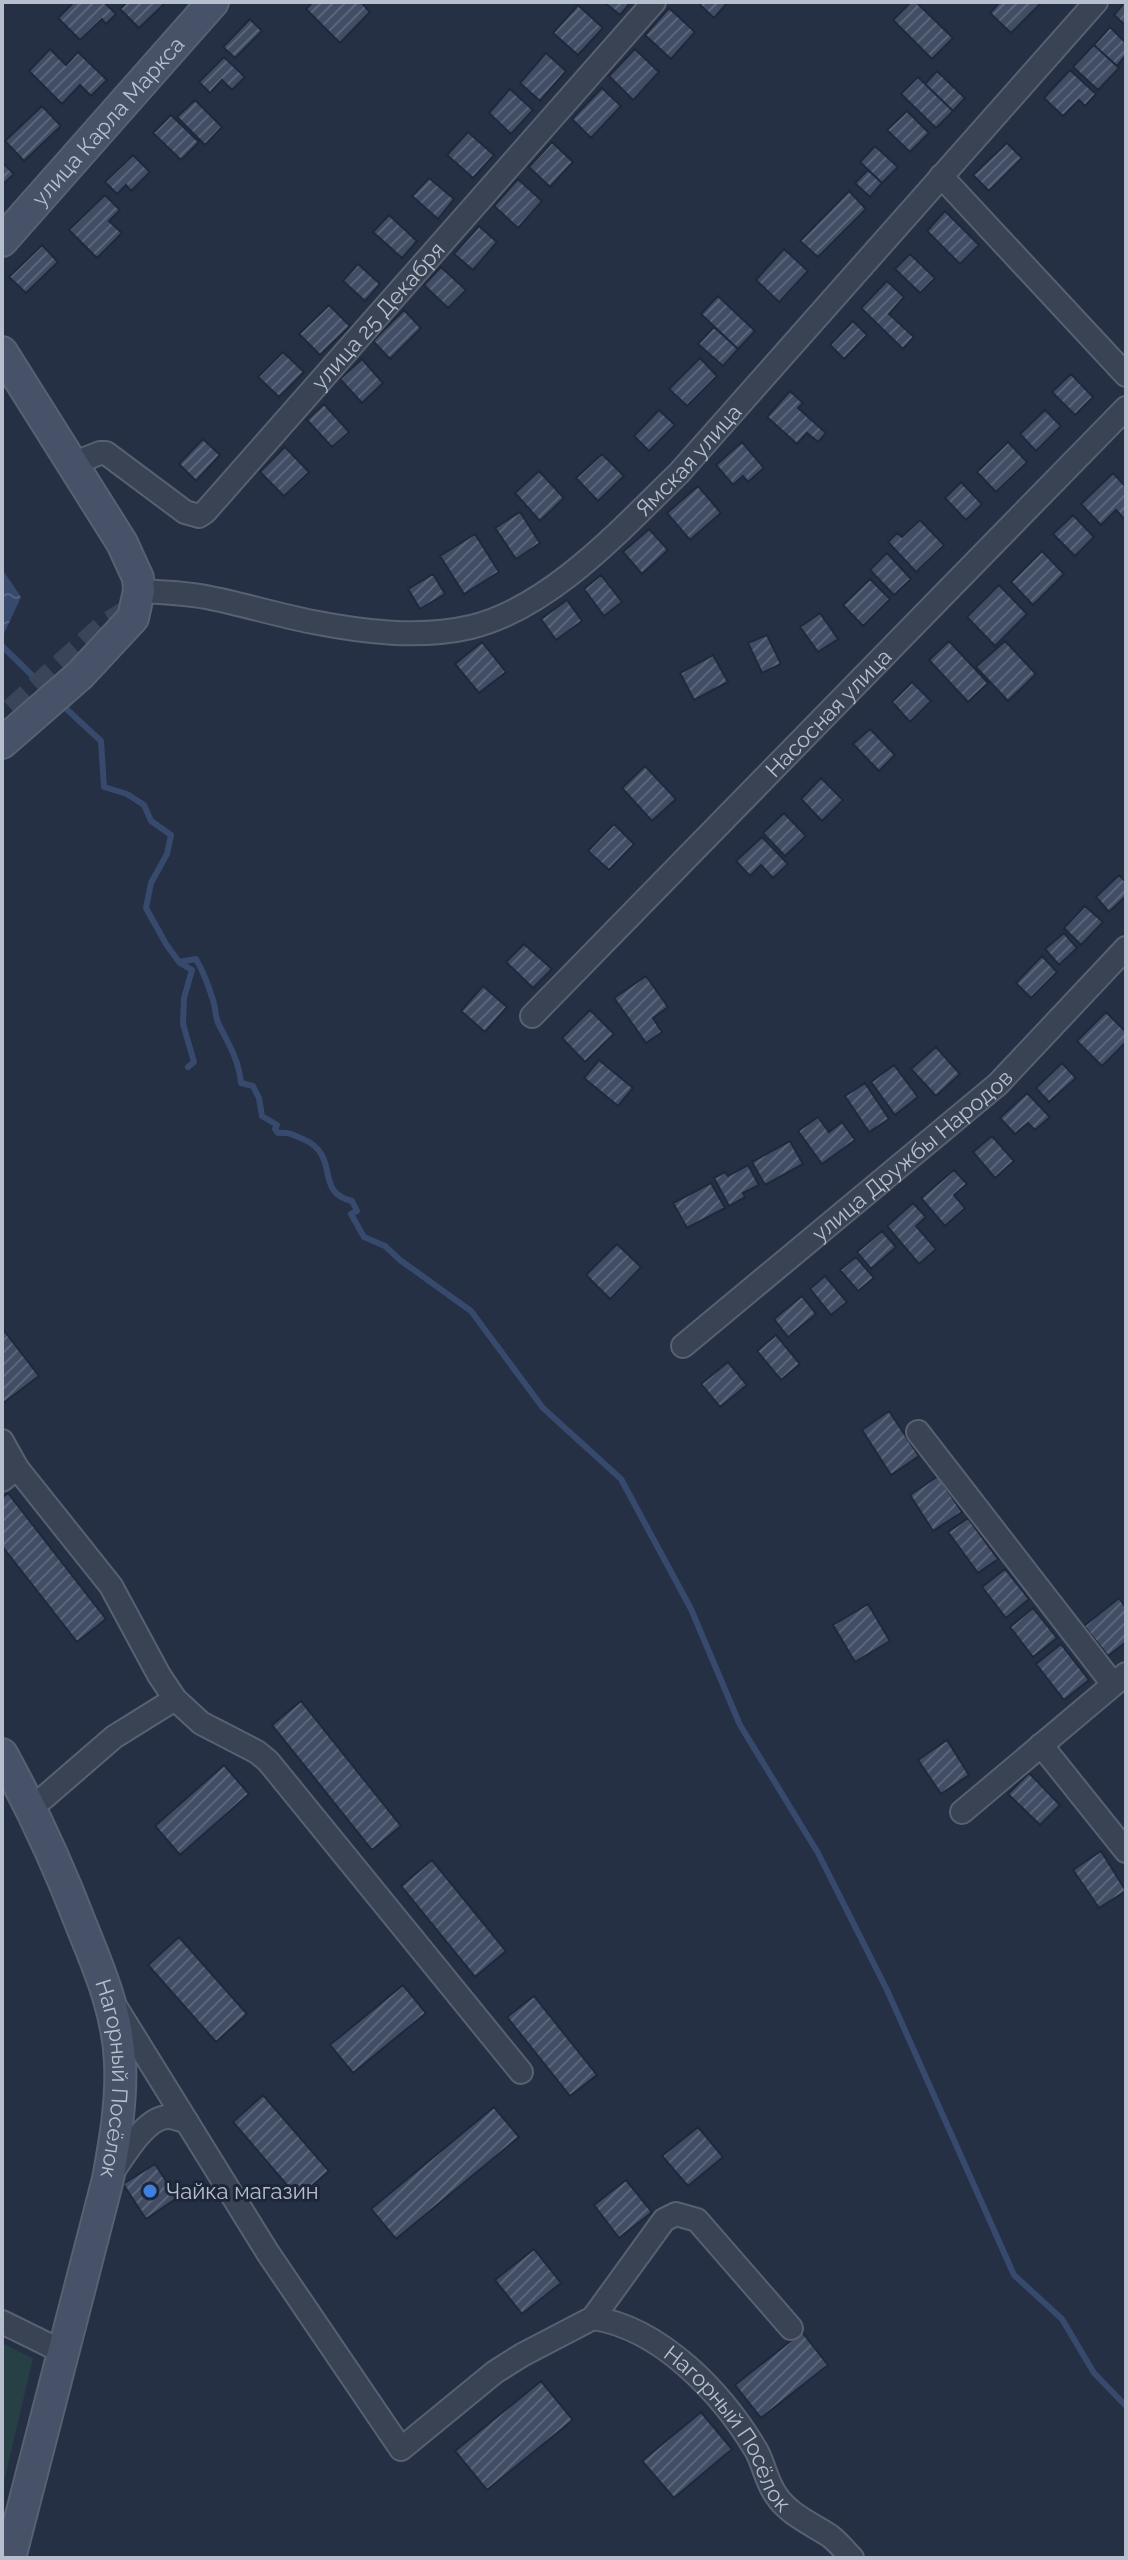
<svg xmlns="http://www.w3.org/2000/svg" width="1128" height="2560" font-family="Raleway,sans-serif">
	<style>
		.garden { fill: #274045 }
		.water { fill: url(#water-ripples) }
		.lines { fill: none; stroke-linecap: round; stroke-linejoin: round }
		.stream { stroke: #374a6d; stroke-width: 6 }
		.building { fill: url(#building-hatch); stroke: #20293b; stroke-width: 2 }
		.street-tunnel { stroke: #3b4559; stroke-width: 22; stroke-dasharray: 22 11; stroke-linecap: butt }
		.street-casing { stroke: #586071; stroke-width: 26 }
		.secondary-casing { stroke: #586071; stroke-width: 34 }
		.street { stroke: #394354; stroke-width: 22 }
		.secondary { stroke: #475167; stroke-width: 30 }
		.shop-dot { fill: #3f7fe0; stroke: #1e2739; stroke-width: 3 }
		.labels { text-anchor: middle; stroke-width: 6; stroke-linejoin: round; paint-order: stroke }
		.street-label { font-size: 22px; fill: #b7becd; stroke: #1e2739 }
		.poi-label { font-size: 22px; fill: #b7becd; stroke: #1e2739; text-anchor: start }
	</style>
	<defs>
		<pattern id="water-ripples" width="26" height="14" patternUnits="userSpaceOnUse" patternTransform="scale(2)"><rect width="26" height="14" fill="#374a6d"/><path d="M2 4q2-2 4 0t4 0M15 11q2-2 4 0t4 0" fill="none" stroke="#526281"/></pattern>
		<pattern id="building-hatch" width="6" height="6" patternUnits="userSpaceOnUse" patternTransform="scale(2)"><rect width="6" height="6" fill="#414d65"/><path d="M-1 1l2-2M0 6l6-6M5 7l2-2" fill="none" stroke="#5a657a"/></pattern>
	</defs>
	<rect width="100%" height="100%" fill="#253044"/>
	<!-- garden -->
	<path class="garden" d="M2,2343L33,2358L2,2490Z"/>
	<!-- water -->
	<path class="water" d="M2,569L21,597L2,638Z"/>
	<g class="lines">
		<!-- stream -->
		<path class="stream" d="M2,646L47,690
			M61,704L101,741L104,787L127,794L144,805L151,821L171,835L167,854L151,883L146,908L166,944L179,962L196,959C203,971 209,987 213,1000C216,1008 215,1018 219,1025C229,1044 239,1061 241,1083L253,1086L259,1098L262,1116L277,1125L275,1129L278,1133C290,1132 293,1135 303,1139C342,1156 313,1192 352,1201L357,1211L351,1214L364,1237L385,1246L400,1260L471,1311L543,1408L621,1479L691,1609L740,1725L818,1853L887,1990L1014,2275L1062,2319L1094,2373L1126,2406
			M180,963L192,970L184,998L183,1024L194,1062L188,1067"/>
	</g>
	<!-- building -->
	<path class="building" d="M74,2H104L116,14L106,24L102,19L80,40L58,18Z
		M127,2H164L165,3L139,28L120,9Z
		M313,2H361L370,12L340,43L306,9Z
		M604,2H631L620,15Z
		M697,2H728L714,18Z
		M911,2H916L953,38L932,59L893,20Z
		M1000,2H1042L1011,33L990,13Z
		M1125,2H1126V26L1114,15Z
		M578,5L603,28L578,55L553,33Z
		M669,8L695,32L671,59L645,35Z
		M250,19L262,31L235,58L223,47Z
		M1110,27L1126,43V55L1117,66L1094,45Z
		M1094,45L1119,68L1098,90L1073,67Z
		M50,49L66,65L78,52L107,80L91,96L80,85L62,104L29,71Z
		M635,49L659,72L633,100L609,76Z
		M546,53L566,71L540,101L520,83Z
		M224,57L245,77L232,90L222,80L210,93L199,82Z
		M1070,70L1096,94L1085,106L1079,100L1063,116L1044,98Z
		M937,71L965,98L953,111L925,84Z
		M918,77L953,111L936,128L901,94Z
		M602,88L621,106L591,138L572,119Z
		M510,89L533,110L511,134L489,113Z
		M195,100L222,127L205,145L177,117Z
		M42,106L61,126L24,161L5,141Z
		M907,111L929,133L910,152L887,130Z
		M171,115L199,142L181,160L153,133Z
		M468,132L494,155L473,178L447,155Z
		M552,142L573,162L550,187L529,167Z
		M1007,143L1022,158L989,191L973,175Z
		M875,146L898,167L882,183L860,162Z
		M133,155L150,172L131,191L126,185L117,194L105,182Z
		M2,162L14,174L2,185Z
		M868,170L882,183L870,197L855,183Z
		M429,178L454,199L438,219L412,196Z
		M518,179L542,201L518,228L494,206Z
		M849,191L866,209L818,257L800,241Z
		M105,195L120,210L109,221L122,233L97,258L69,230Z
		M945,211L979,245L960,264L927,231Z
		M389,215L417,241L402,258L373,232Z
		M479,226L497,242L473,270L454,254Z
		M42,245L58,262L26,293L9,277Z
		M784,249L808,271L779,302L756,280Z
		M910,254L935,278L920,293L895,269Z
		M358,264L380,284L365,301L343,281Z
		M441,267L466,290L448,308L424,285Z
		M887,281L904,297L889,314L914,337L903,349L861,308Z
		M718,296L755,331L738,349L701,314Z
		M329,305L350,326L320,355L299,334Z
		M404,310L421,328L390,359L373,341Z
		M853,321L867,335L844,359L830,345Z
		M714,327L738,349L723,366L698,344Z
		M283,352L304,372L279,397L258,377Z
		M700,358L717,376L687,406L669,389Z
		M362,359L383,383L362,403L340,379Z
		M1071,374L1093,397L1075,415L1052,392Z
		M790,391L803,403L798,408L826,433L818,442L807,433L797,444L767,417Z
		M324,404L349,432L332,447L307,420Z
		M659,410L675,425L649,451L634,436Z
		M1045,410L1061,426L1036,451L1020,434Z
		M203,439L220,455L196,481L179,464Z
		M742,442L764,468L748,482L743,476L733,485L716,465Z
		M1008,442L1027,462L996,492L977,472Z
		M285,447L309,472L284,496L260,472Z
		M602,454L624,476L598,501L576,478Z
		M539,471L564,498L540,521L515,493Z
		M1113,473L1126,487V521L1116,510L1101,525L1081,504Z
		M961,482L982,504L966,520L945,498Z
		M698,486L721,513L690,540L667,513Z
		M520,512L540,543L516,559L495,528Z
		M1073,515L1094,537L1075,556L1053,534Z
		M920,520L944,545L916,572L888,542L897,533L902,537Z
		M649,529L668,550L642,574L623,552Z
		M475,534L499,572L464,594L440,556Z
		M1042,551L1064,574L1033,605L1011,582Z
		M887,553L911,579L894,595L870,570Z
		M433,574L445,594L420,609L408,589Z
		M601,575L622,602L604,616L584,589Z
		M870,579L890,599L863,626L843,605Z
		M999,585L1027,614L995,646L967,617Z
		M567,600L582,621L556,640L541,619Z
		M820,613L838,639L818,652L800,627Z
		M767,635L781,664L762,673L748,643Z
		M949,641L988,683L968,702L929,660Z
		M1005,641L1036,674L1008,701L976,667Z
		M482,642L506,672L479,693L455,664Z
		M713,655L728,682L694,700L680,673Z
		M912,682L931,701L910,722L892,702Z
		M870,729L895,755L879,771L853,744Z
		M645,766L676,799L652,821L622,788Z
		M821,778L843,800L822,821L801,799Z
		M784,813L806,836L785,856L763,833Z
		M614,824L634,844L609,870L588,851Z
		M762,837L788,864L773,878L761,865L750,876L736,861Z
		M1119,875L1126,882V896L1109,912L1096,897Z
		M1085,906L1103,922L1081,945L1064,928Z
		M1064,933L1077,948L1059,965L1045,949Z
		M524,944L552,969L533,988L506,962Z
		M1042,956L1057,972L1031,998L1016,983Z
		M646,976L668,1007L653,1018L662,1032L646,1043L614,998Z
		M483,986L507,1007L485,1032L461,1011Z
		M590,1010L614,1034L585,1062L562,1038Z
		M1106,1012L1126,1032V1042L1102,1066L1077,1041Z
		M936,1047L960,1074L936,1096L911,1069Z
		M599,1060L633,1088L618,1106L584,1078Z
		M1062,1063L1076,1078L1049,1102L1036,1088Z
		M894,1065L918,1097L895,1115L871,1082Z
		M865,1083L889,1119L869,1132L845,1096Z
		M1027,1093L1050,1117L1035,1130L1028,1123L1015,1134L1000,1118Z
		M818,1117L829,1132L842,1122L855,1140L822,1164L798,1131Z
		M992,1136L1014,1161L995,1178L973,1152Z
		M790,1141L803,1164L765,1185L752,1162Z
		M748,1165L759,1185L743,1193L745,1197L729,1206L714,1178L725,1172L728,1176Z
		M954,1170L967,1184L954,1195L965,1208L945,1226L921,1198Z
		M711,1183L725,1208L687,1228L673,1203Z
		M913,1203L926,1217L916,1226L936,1249L919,1264L887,1226Z
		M882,1231L896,1247L871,1269L857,1252Z
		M617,1244L641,1267L610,1299L586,1275Z
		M856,1257L874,1278L858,1291L840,1270Z
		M825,1276L847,1302L831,1315L810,1289Z
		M802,1296L816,1314L788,1337L774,1319Z
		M2,1328L39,1376L2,1404Z
		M776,1335L800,1364L781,1380L757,1351Z
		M728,1362L747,1385L720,1407L701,1384Z
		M889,1411L919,1456L891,1475L862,1430Z
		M938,1476L962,1512L933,1531L910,1495Z
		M8,1493L106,1619L77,1642L2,1546V1498Z
		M968,1518L998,1559L978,1573L948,1532Z
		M1005,1569L1029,1599L1006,1618L982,1587Z
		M1119,1598L1126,1608V1642L1108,1656L1084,1626Z
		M868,1604L890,1641L855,1662L833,1625Z
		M1033,1608L1057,1638L1033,1657L1010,1627Z
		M1061,1644L1089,1680L1064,1700L1036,1664Z
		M301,1701L401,1826L372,1850L272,1725Z
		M947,1740L969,1775L941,1794L918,1760Z
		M224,1765L249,1794L180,1855L155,1826Z
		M1029,1773L1060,1805L1040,1825L1008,1794Z
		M1101,1851L1126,1891L1099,1908L1073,1870Z
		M432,1860L506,1951L475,1977L401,1886Z
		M179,1937L247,2014L216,2042L148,1965Z
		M403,1985L426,2013L353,2073L330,2045Z
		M534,1996L597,2075L570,2096L507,2017Z
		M263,2095L329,2171L298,2198L233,2122Z
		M494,2107L519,2137L396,2239L371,2209Z
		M698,2127L723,2157L688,2186L662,2156Z
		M155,2164L177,2198L146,2219L123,2184Z
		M626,2180L652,2212L619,2238L594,2205Z
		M534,2249L561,2283L522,2314L495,2280Z
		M802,2332L828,2365L761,2418L735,2385Z
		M541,2381L573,2420L487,2490L455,2451Z
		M701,2412L732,2449L674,2498L642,2461Z"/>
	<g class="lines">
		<!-- street-tunnel -->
		<path class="street-tunnel" d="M2,740L8,712L103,626L132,608"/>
		<defs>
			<g id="street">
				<path d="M941,176L1126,375"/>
				<path id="s1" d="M72,464L100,453H106L185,512L199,516L205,512L654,2"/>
				<path id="s2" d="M139,591C162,592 185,593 206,597C242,604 277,615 313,622C364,632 419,639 471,627C552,607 622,528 679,473L1096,2"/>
				<path id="s3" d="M532,1016L1126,408"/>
				<path id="s4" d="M683,1346L998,1084L1126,948"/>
				<path d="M918,1432L1113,1684"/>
				<path d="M2,1441L17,1468L2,1480"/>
				<path d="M17,1468L111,1586L159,1675L175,1699L201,1723L257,1752L268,1761L521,2072"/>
				<path d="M1041,1745L1126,1851"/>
				<path d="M32,1808L114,1737L175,1699"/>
				<path d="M962,1812L1126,1674"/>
				<path d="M117,2009L268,2253L401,2449L495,2372L522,2355L593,2318L664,2220L676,2214L697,2220L791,2328"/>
				<path d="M111,2174C123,2158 145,2117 168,2117C174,2117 181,2120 187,2122"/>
				<path id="s5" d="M593,2318C661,2328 722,2393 756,2450C764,2464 766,2481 776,2495C788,2514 812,2524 830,2536C838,2542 845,2551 852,2558"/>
				<path d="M2,2322L63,2352"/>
			</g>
			<g id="secondary">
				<path id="s6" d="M2,241L213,2"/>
				<path d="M2,352L122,543L138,578L139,591L133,618L80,675L2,743"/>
				<path id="s7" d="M2,1754C33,1810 59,1867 82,1927C100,1971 118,2014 120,2062C122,2101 115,2141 108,2179L10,2558"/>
			</g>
		</defs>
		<!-- street casing -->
		<use href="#street" class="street-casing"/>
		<!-- secondary casing -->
		<use href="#secondary" class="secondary-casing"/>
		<!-- street -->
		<use href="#street" class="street"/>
		<!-- secondary -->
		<use href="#secondary" class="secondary"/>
	</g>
	<!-- markers -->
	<circle class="shop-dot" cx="150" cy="2191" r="8"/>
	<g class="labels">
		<!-- street labels -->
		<g class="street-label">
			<text dy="8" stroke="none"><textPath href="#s6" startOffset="160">улица Карла Маркса</textPath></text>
			<text dy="8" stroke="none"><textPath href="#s1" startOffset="418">улица 25 Декабря</textPath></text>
			<text dy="8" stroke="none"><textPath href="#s2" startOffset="614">Ямская улица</textPath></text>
			<text dy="8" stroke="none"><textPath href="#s3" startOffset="424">Насосная улица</textPath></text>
			<text dy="8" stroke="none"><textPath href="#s4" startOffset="298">улица Дружбы Народов</textPath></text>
			<text dy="8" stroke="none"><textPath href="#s7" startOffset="348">Нагорный Посёлок</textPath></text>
			<text dy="8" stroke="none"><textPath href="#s5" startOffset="182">Нагорный Посёлок</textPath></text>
		</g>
		<!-- poi labels -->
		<g class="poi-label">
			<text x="166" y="2199">Чайка магазин</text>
		</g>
	</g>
	<!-- border -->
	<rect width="1128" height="2560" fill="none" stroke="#b7becd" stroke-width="8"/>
</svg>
